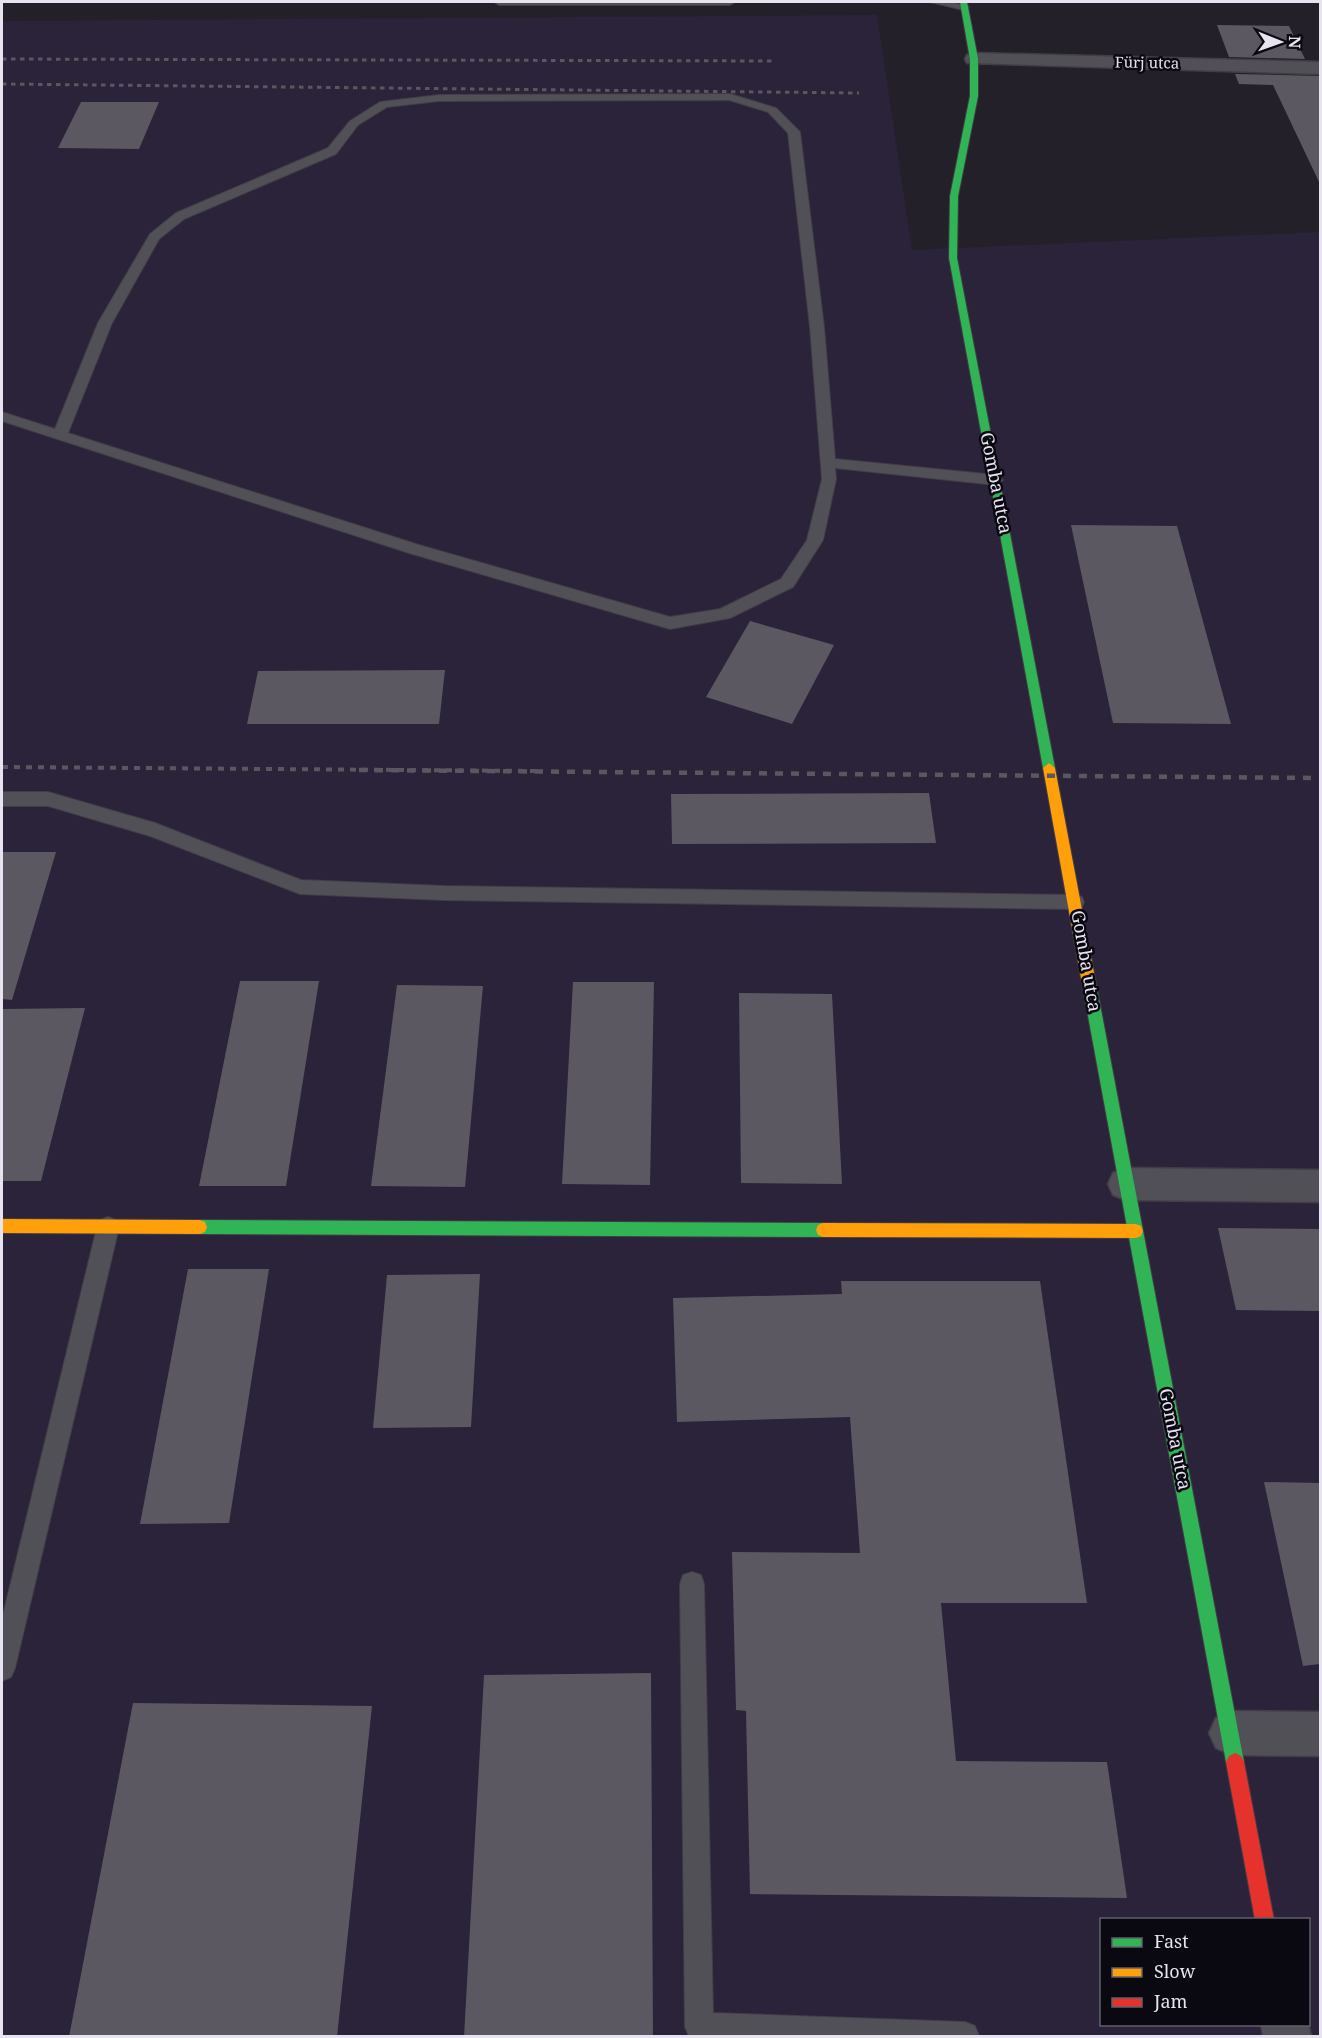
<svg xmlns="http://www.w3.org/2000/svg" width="1322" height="2038" font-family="'Noto Serif',serif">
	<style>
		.built { fill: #2b2339; fill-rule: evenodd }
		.building { fill: #5b5862 }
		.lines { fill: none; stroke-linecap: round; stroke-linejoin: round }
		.lane-casing { stroke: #413d46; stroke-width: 2 }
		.street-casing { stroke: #413d46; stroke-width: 3 }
		.fast-casing { stroke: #413d46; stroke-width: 2 }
		.slow-casing { stroke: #413d46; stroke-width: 2 }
		.jam-casing { stroke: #413d46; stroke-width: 2 }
		.lane { fill: #525057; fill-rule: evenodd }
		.street { fill: #525057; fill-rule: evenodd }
		.fast { fill: #30b455; fill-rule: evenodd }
		.slow { fill: #ff9f0a; fill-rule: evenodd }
		.jam { fill: #e5322d; fill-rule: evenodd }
		.rail-far2 { stroke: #5a5760; stroke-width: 3; stroke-dasharray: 4.5 4.5; stroke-linecap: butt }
		.rail-far1 { stroke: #5a5760; stroke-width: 4; stroke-dasharray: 6 6; stroke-linecap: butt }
		.rail { stroke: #5a5760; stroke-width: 4.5; stroke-dasharray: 8 8; stroke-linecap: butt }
		.labels { text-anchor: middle; stroke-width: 5; stroke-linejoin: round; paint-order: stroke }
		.far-street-label { font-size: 15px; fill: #e7e3f0; stroke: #0a0810 }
		.street-label { font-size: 18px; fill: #e7e3f0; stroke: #0a0810 }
	</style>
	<rect width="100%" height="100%" fill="#23202a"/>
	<!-- built -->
	<path class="built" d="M877,15L912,250L1320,232V2036H2V21ZM1102,1920H1308V2024H1102Z"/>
	<!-- building -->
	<path class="building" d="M1217,25L1289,26L1305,59L1229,57Z
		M1235,74L1320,76V184L1273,85L1239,84Z
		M81,102H159L139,149L58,148Z
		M1071,525L1177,526L1231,724L1113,723Z
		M750,621L834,645L792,724L706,697Z
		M445,670L439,724H247L258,671Z
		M929,793L936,843L672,844L671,794Z
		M2,852H56L12,1000L2,999Z
		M240,981H319L286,1186H199Z
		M573,982H654L650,1185L562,1184Z
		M397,985L483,986L465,1187L371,1186Z
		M739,993L832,994L842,1184L741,1183Z
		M85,1008L41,1181H2V1009Z
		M1218,1228L1320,1229V1311L1236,1310Z
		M188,1269H269L229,1523L140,1524Z
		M480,1274L471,1427L373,1428L387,1275Z
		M841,1281H1040L1087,1603H941L956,1761L1107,1762L1127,1898L750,1894L746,1711L736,1710L732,1552L860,1553L850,1417L677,1422L673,1298L842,1294Z
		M1264,1482L1320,1483V1664L1303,1666Z
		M651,1673L653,2037H464L484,1675Z
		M133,1703L372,1706L337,2037H69Z"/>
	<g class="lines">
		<defs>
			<path id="lane" d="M494,2H735L730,5H499Z
				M930,2H950L969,7L964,10Z
				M730,94L776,108L800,132L824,327L835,459L996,475L1003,480L996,485L835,468L836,479L823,540L793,587L730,618L670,629L409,553L2,421V412L55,429L98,323L150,234L176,213L328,148L350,121L380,102L439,95ZM729,100L768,112L788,133L810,327L822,479L807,540L781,579L720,609L670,617L419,545L68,433L112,323L159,239L184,219L336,154L358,125L387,107L439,101Z
				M2,792H48L155,823L301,880L444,886L1075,895L1082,897L1084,902L1082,907L1075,909L444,900L300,894L150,836L48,806H2Z
				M108,1217L116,1220L119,1227L15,1668L11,1677L2,1681V1619L97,1227L100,1220Z
				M692,1572L701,1575L704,1584L713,2013L965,2022L975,2026L979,2036H689L685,2027L680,1584L683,1575Z"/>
			<path id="street" d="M974,53L1320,62V74L967,63L965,59L967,55Z
				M1126,1168L1320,1170V1202L1126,1200L1113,1195L1108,1184L1113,1173Z
				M1231,1711L1320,1712V1756L1231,1755L1216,1748L1209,1733L1216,1718Z
				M1308,2023L1311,2036H1263L1261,2024Z"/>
			<path id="fast" d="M960,2H967L978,59V96L958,196L957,258L1055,768L1049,773L1043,768L949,258L950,196L970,96V59Z
				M1088,972L1093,974L1095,978L1244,1762L1241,1768L1235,1771L1229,1768L1226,1762L1081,978L1083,974Z
				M200,1220L823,1223L828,1225L830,1230L828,1235L823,1237L200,1234L195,1232L193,1227L195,1222Z"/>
			<path id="slow" d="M1049,763L1055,768L1095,978L1093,982H1083L1081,978L1043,768Z
				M2,1219L200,1220L205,1222L207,1227L205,1232L200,1234L2,1233Z
				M823,1223L1136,1224L1141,1226L1143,1231L1141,1236L1136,1238L823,1237L818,1235L816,1230L818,1225Z"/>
			<path id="jam" d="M1235,1753L1241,1756L1244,1762L1274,1920H1255L1226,1762L1229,1756Z"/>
		</defs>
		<!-- lane casing -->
		<use href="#lane" class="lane-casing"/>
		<!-- street casing -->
		<use href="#street" class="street-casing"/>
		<!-- fast casing -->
		<use href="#fast" class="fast-casing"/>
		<!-- slow casing -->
		<use href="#slow" class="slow-casing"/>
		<!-- jam casing -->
		<use href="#jam" class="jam-casing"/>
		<!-- lane -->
		<use href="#lane" class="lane"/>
		<!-- street -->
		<use href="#street" class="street"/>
		<!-- fast -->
		<use href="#fast" class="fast"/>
		<!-- slow -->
		<use href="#slow" class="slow"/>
		<!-- jam -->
		<use href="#jam" class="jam"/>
		<!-- rail-far2 -->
		<path class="rail-far2" d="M2,59L775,61
			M2,84L859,93"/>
		<!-- rail-far1 -->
		<path class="rail-far1" d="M2,767L538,771"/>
		<!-- rail -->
		<path class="rail" d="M359,770L1320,778"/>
	</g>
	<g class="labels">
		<!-- far-street labels -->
		<g class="far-street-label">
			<text transform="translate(1147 63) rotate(1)" y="5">Fürj utca</text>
		</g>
		<!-- street labels -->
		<g class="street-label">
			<text transform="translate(996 483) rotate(79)" y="6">Gomba utca</text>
			<text transform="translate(1086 961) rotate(80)" y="6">Gomba utca</text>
			<text transform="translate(1175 1439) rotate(79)" y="6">Gomba utca</text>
		</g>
	</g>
	<!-- border -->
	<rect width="1322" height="2038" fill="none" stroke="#e7e3f0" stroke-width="6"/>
	<!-- legend -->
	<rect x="1100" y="1918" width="210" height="108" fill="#0a0810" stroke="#62606a" stroke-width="1.5"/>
	<rect x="1112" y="1938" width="30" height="9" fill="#30b455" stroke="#62606a" stroke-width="1.5"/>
	<text x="1154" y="1948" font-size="18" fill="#e7e3f0">Fast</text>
	<rect x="1112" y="1968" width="30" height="9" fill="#ff9f0a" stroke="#62606a" stroke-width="1.5"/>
	<text x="1154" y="1978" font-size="18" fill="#e7e3f0">Slow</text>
	<rect x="1112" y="1998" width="30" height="9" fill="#e5322d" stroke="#62606a" stroke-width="1.5"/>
	<text x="1154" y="2008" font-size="18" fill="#e7e3f0">Jam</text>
	<!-- north arrow -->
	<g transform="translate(1280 42) rotate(91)" stroke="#0a0810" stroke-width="4.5" paint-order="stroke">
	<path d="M0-4.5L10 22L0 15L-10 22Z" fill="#e7e3f0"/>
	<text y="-9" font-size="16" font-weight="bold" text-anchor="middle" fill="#e7e3f0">N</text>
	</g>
</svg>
